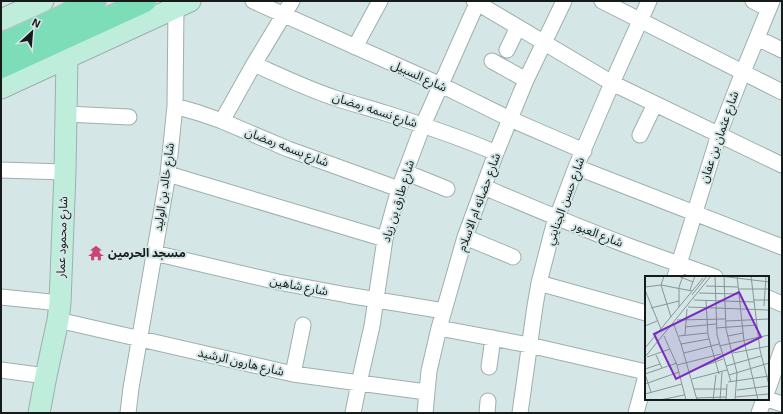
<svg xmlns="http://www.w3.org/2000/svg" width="783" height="414" font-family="'Exo 2','Noto Sans Arabic',sans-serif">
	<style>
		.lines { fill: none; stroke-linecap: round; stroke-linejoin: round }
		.street-casing { stroke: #9dafae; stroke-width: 17 }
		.secondary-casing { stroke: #9dafae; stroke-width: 23 }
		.primary-casing { stroke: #c2c4c4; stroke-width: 24 }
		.street { stroke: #fff; stroke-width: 15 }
		.secondary { stroke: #beeedb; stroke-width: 21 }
		.primary { stroke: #7dddb8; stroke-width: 22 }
		.labels { text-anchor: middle; stroke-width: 4; stroke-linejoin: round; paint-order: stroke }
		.street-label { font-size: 12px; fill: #151b1b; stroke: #d4e6e6 }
		.poi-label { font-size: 12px; font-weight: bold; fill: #151b1b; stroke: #d4e6e6; text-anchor: start }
		.inset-road { fill: none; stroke: #889595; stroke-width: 1 }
		.view { fill: #7b2cbf; fill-opacity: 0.15; stroke: #7b2cbf; stroke-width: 2 }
		.inset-edge { fill: none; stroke: #151b1b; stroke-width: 2 }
	</style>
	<rect width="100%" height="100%" fill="#d4e6e6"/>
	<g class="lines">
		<defs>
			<path id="street" d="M253,1L441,85L510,119L584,151
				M474,1L612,83L782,165
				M602,1L782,92
				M753,1L769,9
				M757,38L782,50
				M355,47L380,1
				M507,50L518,27
				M492,61L526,80
				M254,64C282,77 310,90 338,99C354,104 369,108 385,113C423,125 460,137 496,153
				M175,106L199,113L222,121L288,149L399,189
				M66,114L129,117
				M222,121L254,64L292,1
				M640,135L655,104
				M576,167L782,247
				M1,170L65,172
				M405,172L447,189
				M168,174L385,239
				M484,187C533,208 583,229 634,248C661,258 688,267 715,277
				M465,237L513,257
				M154,253L278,282L347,295L444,311
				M675,277L719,134L743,72L772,1
				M539,283L646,313
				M1,297L60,303
				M768,298L782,304
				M58,320L293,374L426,392
				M439,328L529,345L646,372
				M489,367L493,338
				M1,370L46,376
				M293,374L303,325
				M768,389L782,349
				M767,399L782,404
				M128,413L131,388L168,174L175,106L176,7
				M353,413L359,383L372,326L385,239L399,189L423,125L478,1
				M425,413L429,371L439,328L465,237L496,153L526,80L564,1
				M487,413L488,401
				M520,413L535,306L539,283L553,228L576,167L612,83L649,1
				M636,413L646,376
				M759,413L764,399"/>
			<path id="secondary" d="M1,20L43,1
				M1,88L190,1
				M39,413L46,376L58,320L60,303L65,172L67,58"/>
			<path id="primary" d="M1,45L95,1
				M1,67L145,1"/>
		</defs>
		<!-- street casing -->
		<use href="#street" class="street-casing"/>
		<!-- secondary casing -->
		<use href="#secondary" class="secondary-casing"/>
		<!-- primary casing -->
		<use href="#primary" class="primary-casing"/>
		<!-- street -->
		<use href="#street" class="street"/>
		<!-- secondary -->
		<use href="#secondary" class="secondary"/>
		<!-- primary -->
		<use href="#primary" class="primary"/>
	</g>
	<!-- icons -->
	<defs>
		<symbol id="temple-bare" viewBox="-9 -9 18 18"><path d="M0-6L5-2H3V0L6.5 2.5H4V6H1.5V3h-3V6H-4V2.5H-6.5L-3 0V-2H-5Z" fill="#ce4377" stroke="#d4e6e6" stroke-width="2.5" paint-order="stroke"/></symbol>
	</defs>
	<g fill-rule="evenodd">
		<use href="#temple-bare" x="85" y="242" width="22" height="22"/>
	</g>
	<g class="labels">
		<!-- street labels -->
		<g class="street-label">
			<text transform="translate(419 76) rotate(24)" y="4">شارع السبيل</text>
			<text transform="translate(375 110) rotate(18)" y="4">شارع نسمه رمضان</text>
			<text transform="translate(719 137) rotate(-71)" y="4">شارع عثمان بن عفان</text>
			<text transform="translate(287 147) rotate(21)" y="4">شارع بسمه رمضان</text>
			<text transform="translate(164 187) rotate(-82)" y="4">شارع خالد بن الوليد</text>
			<text transform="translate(398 201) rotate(-73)" y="4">شارع طارق بن زياد</text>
			<text transform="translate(565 201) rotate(-70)" y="4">شارع حسن الجنايني</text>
			<text transform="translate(479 202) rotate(-70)" y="4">شارع حضانه ام الاسلام</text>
			<text transform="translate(598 234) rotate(21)" y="4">شارع العبور</text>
			<text transform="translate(62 237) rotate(-88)" y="4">شارع محمود عمار</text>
			<text transform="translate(299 286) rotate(11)" y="4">شارع شاهين</text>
			<text transform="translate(241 362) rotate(13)" y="4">شارع هارون الرشيد</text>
		</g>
		<!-- poi labels -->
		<g class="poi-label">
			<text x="108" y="257">مسجد الحرمين</text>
		</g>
	</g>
	<!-- overview -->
	<g transform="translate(645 276)">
		<rect width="124" height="124" fill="#d4e6e6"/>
		<path class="inset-road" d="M19,0L16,9L26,41M33,0L48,6M70,0L72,59L86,106M75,0L124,6M79,0L81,53L92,97L90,124M92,0L99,65L113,124M106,0L115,74L124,109M61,10L93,11M0,11L16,9L47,15M93,13H124M0,14L16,53M45,14L50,0M54,17L93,18M47,19L62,0M49,24L109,26M108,24H124M61,25L63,59L74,98M119,30L121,0M34,31V11L38,0M43,31L124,34M6,32L34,25M32,44L80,43M81,45L124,43M29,49L36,68L52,124M0,50L12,45M40,51L71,48M71,52L112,49M40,59L42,33M19,60L32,89L41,124M34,60L62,57M83,60L98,57M36,68L64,63M74,70L124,59M0,72L58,2M18,76L24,90M39,77L74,68M88,77L124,70M11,79L17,92M0,81L66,0M2,81L25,73M32,89L76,78M81,90L116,80M0,93L15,88M45,95L78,83M0,98L32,87M0,98L6,116M84,99L124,87M47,103L82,94M83,106L124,100M0,108L34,96M49,113H82M92,114L124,110M0,118L37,108M90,121L124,118M51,122L81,121M15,124L39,119M68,124L71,99M75,124L77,96M81,124L82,108"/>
		<path class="view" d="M94,16L116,61L31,103L9,58Z"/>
		<rect width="124" height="124" class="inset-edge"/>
	</g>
	<!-- border -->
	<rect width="783" height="414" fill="none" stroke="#151b1b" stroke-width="4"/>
	<!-- north arrow -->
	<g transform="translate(32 32) rotate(26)" stroke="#d4e6e6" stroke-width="3" paint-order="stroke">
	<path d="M0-3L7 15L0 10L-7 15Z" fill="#151b1b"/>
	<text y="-6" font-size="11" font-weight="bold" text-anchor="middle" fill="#151b1b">N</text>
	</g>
</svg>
